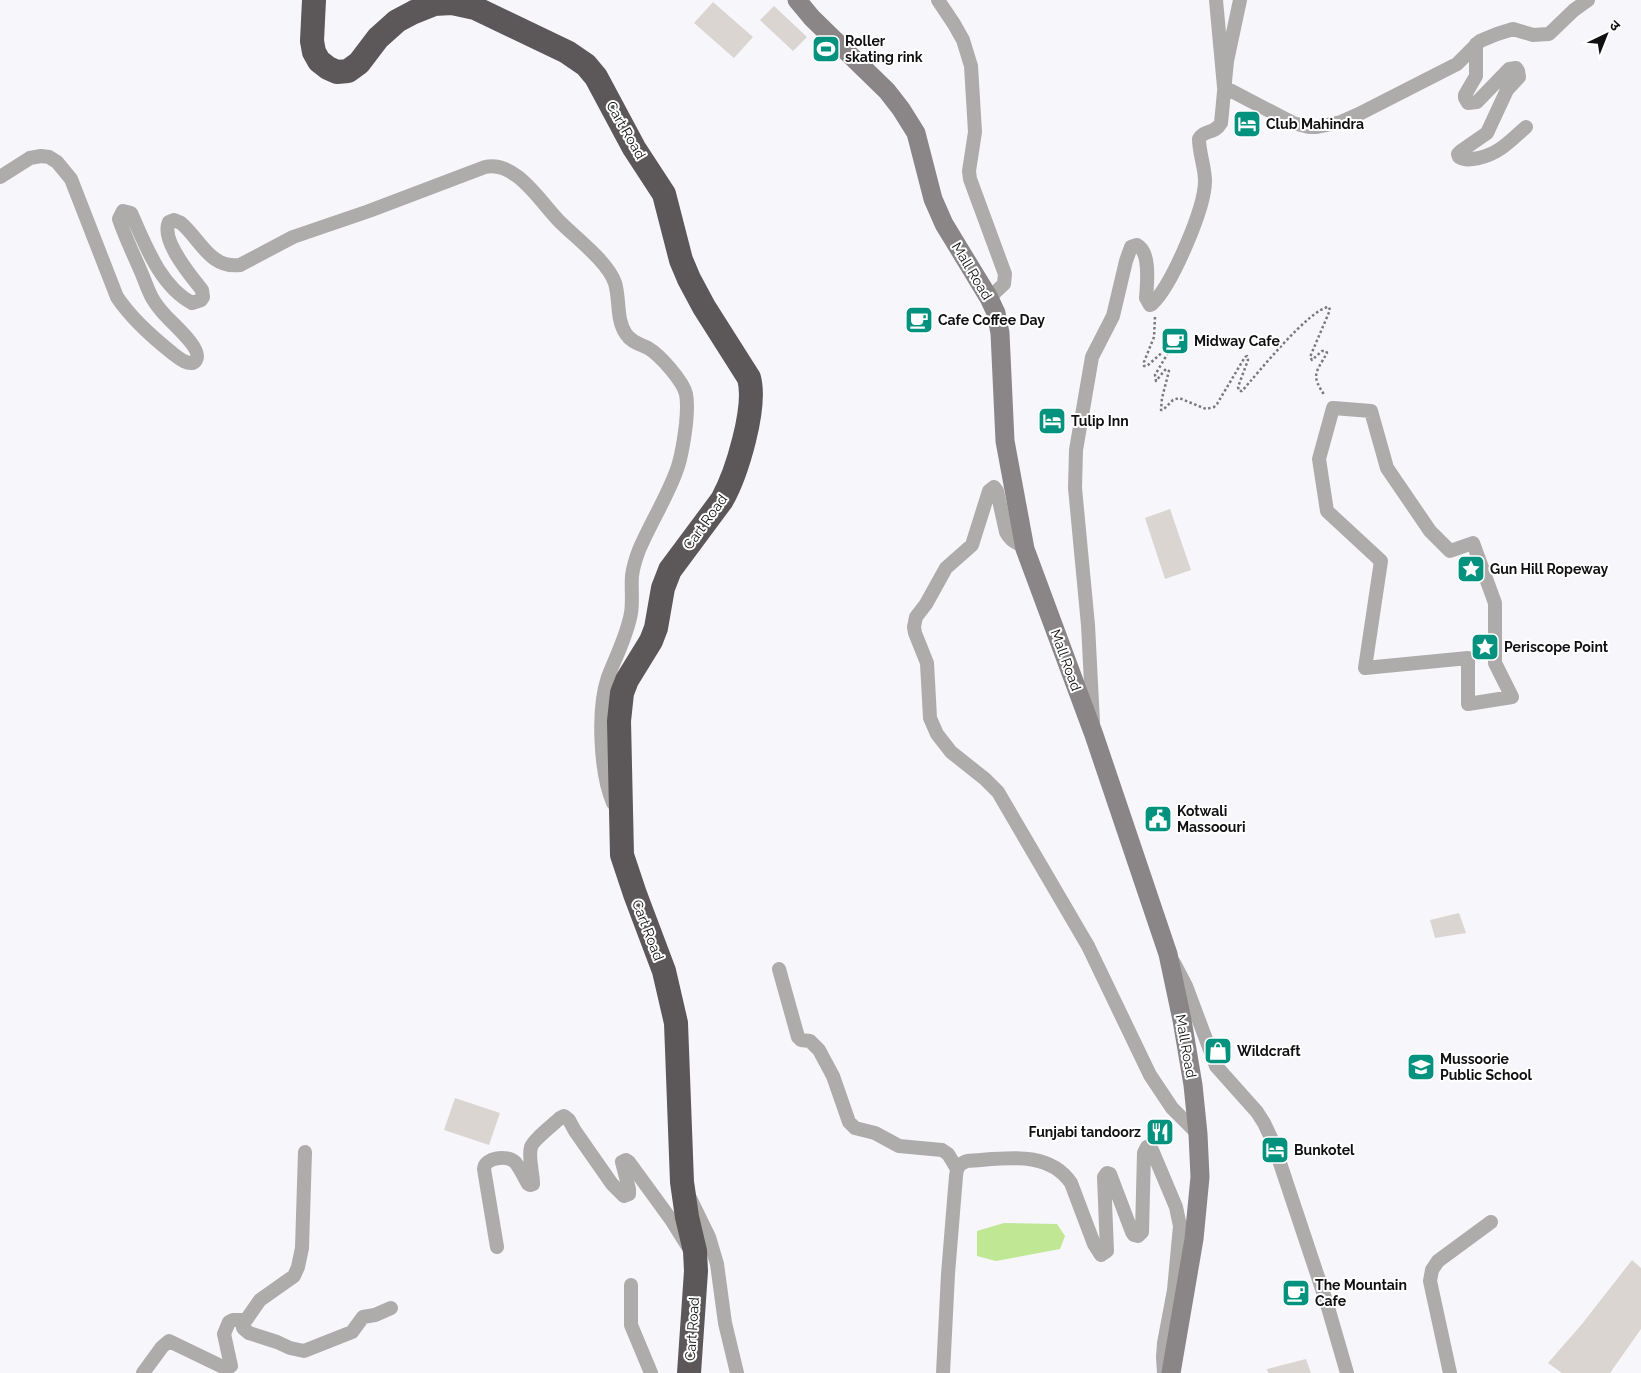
<svg xmlns="http://www.w3.org/2000/svg" width="1641" height="1373" font-family="Raleway,'Noto Sans Devanagari',sans-serif">
	<style>
		.green { fill: #bfe794 }
		.building { fill: #dad5d1 }
		.lines { fill: none; stroke-linecap: round; stroke-linejoin: round }
		.path { stroke: #7a7a7d; stroke-width: 2.5; stroke-dasharray: 2.5 2.5; stroke-linecap: butt }
		.street { stroke: #aeabab; stroke-width: 14 }
		.secondary { stroke: #8a8687; stroke-width: 19 }
		.highway { stroke: #5c5758; stroke-width: 24 }
		.labels { text-anchor: middle; stroke-width: 4; stroke-linejoin: round; paint-order: stroke }
		.poi-label { font-size: 14px; font-weight: bold; fill: #101012; stroke: #fff; text-anchor: start }
		.street-label { font-size: 14px; fill: #101012; stroke: #fff }
	</style>
	<rect width="100%" height="100%" fill="#f6f6fb"/>
	<!-- green -->
	<path class="green" d="M1004,1223L1057,1224L1065,1236L1060,1249L996,1261L977,1256V1231Z"/>
	<!-- building -->
	<path class="building" d="M713,2L753,37L734,58L694,23Z
		M774,6L807,37L793,51L760,20Z
		M1170,509L1191,570L1165,579L1145,518Z
		M1459,913L1466,933L1435,938L1430,920Z
		M455,1098L500,1113L489,1145L444,1130Z
		M1632,1260L1641,1268V1329L1610,1373H1562L1548,1363L1582,1324Z
		M1306,1359L1311,1373H1268L1267,1369Z"/>
	<g class="lines">
		<!-- path -->
		<path class="path" d="M1155,317L1154,337L1144,362V366H1147L1175,341L1155,375L1156,381L1165,370L1166,369L1169,371L1162,398L1161,410H1163L1173,400L1179,398L1206,409L1214,407L1217,404L1245,357L1247,356L1248,360L1238,387L1239,391H1242C1257,374 1310,308 1329,307L1330,310L1310,357L1312,360L1322,351H1326L1327,353C1315,374 1311,375 1325,396"/>
		<!-- street -->
		<path class="street" d="M938,0L954,24L963,40L971,66L975,132L969,171L970,179L1005,274L1004,284L989,298
			M1216,0L1224,87L1293,123L1309,127H1317L1341,122L1359,114L1457,64L1480,41L1497,34L1513,29L1533,35L1549,34L1574,10L1588,0
			M1476,44V76L1465,95V98L1468,103L1477,102L1509,69L1516,68L1518,71L1519,77L1507,90L1487,133L1461,151L1458,154L1459,157C1465,161 1472,159 1479,158C1500,153 1510,141 1526,127
			M0,177L30,158L41,156L49,157L57,162L71,179L117,297C131,318 151,336 171,352C176,356 191,369 196,360C203,349 172,323 165,315C153,302 150,295 144,279C136,259 126,240 119,219L123,211L131,213C145,244 160,286 192,303L201,300L203,297L202,290C191,276 160,240 169,222L174,220L181,223C200,239 210,269 240,265L293,237L369,211L485,167C516,160 541,203 560,222C576,238 608,262 615,283C620,299 616,320 626,334C631,342 640,344 648,348C660,355 683,381 686,394C688,404 687,414 686,424C684,440 682,457 676,472C666,499 650,524 639,550C636,558 633,567 632,576C631,588 633,601 631,613C627,636 616,656 608,677C597,709 600,772 613,803
			M1333,408L1371,411L1387,468L1430,531L1450,551L1473,543L1495,603V663L1512,697L1468,704V658L1365,668L1381,561L1327,511L1319,459Z
			M1025,547C1016,543 1011,541 1006,532L997,491L994,487L989,491L972,545L946,568L926,604L916,617L914,627L915,633L927,663L930,718L937,734L951,752L985,779L998,792L1088,946L1150,1075L1172,1108L1198,1134
			M1093,722L1088,625L1075,488L1076,450L1092,357L1113,316L1126,261L1131,247L1137,245C1151,252 1147,284 1146,298L1150,305L1152,304C1172,285 1205,208 1205,181C1205,167 1199,153 1199,139C1204,129 1214,135 1221,123L1227,61L1240,0
			M1174,963L1186,986L1216,1066L1257,1112L1264,1123L1273,1142L1327,1304L1347,1373
			M779,969L798,1037L801,1040L810,1041L819,1050L833,1076L849,1122L855,1128L875,1133L899,1146L942,1150L948,1154L957,1169
			M690,1198L709,1237L717,1264L725,1323L737,1373
			M497,1247L484,1169C485,1157 507,1155 515,1162C520,1168 524,1177 528,1184L530,1185L533,1184C533,1172 528,1159 531,1147C533,1140 554,1124 560,1118L564,1116L569,1120L575,1131L612,1184L624,1196L629,1194V1189L622,1162L626,1160L629,1162L672,1221L687,1245
			M631,1285V1325L651,1373
			M242,1320L243,1328L249,1333L277,1342L290,1348L304,1351L352,1332L363,1317L375,1315L391,1308
			M143,1373L162,1347L169,1341L223,1367L228,1368L231,1366L224,1334L229,1322L233,1320H246L260,1300L294,1276L298,1267L302,1248L305,1152
			M943,1373L948,1274L956,1176C957,1167 959,1164 967,1161C1003,1159 1048,1149 1071,1183L1094,1244L1101,1255L1107,1251L1104,1177L1107,1173L1110,1174L1132,1232L1134,1235L1138,1236L1142,1232L1144,1153L1147,1147L1152,1150L1176,1207L1180,1226L1174,1290L1164,1343L1163,1357L1164,1373
			M1450,1373L1430,1281L1432,1270L1438,1261L1491,1222"/>
		<!-- secondary -->
		<path class="secondary" d="M797,0L812,18L887,91L901,109L916,133L933,199L944,224L989,298L996,313L1000,333L1005,441L1025,549L1094,735L1168,954L1182,1020L1193,1085L1198,1134L1200,1177L1194,1239L1171,1373"/>
		<!-- highway -->
		<path class="highway" d="M314,0L312,41L314,52L319,61L328,68L337,72L348,71L359,63L378,38L397,21L414,12L434,4L452,3L475,8L567,52L586,65L596,77L634,148L664,194L681,260L689,279L704,307L749,378C757,407 737,473 722,500L670,570L663,588L656,628L651,641L627,680L622,693L619,721L622,855L635,894L664,971L676,1023L682,1182L687,1217L695,1251L696,1271L689,1373"/>
	</g>
	<!-- icons -->
	<defs>
		<symbol id="stadium-square" viewBox="-11 -11 22 22"><rect x="-9" y="-9" width="18" height="18" rx="4" fill="#02927e" stroke="#fff"/><path d="M0-5a6.5 5 0 1 0 0 10a6.5 5 0 1 0 0-10ZM-3.5-1.8h7v3.6h-7Z" fill="#fff"/></symbol>
		<symbol id="hotel-square" viewBox="-11 -11 22 22"><rect x="-9" y="-9" width="18" height="18" rx="4" fill="#02927e" stroke="#fff"/><path d="M-6-4.5h1.5V1H6V5H4.5V3h-9V5H-6ZM-4 0a1.8 1.8 0 1 1 3.6 0ZM.5 0V-2.5h3Q6-2.5 6 0Z" fill="#fff"/></symbol>
		<symbol id="cafe-square" viewBox="-11 -11 22 22"><rect x="-9" y="-9" width="18" height="18" rx="4" fill="#02927e" stroke="#fff"/><path d="M-5.5-4.5H6V0H3Q3 3.5 0 3.5H-2.5Q-5.5 3.5-5.5 0ZM3-3.2v2h1.7v-2ZM-6 4.5H4V6H-6Z" fill="#fff"/></symbol>
		<symbol id="sight-square" viewBox="-11 -11 22 22"><rect x="-9" y="-9" width="18" height="18" rx="4" fill="#02927e" stroke="#fff"/><path d="M0-6L1.8-2.2L6-1.7L2.9 1.2L3.7 5.4L0 3.3L-3.7 5.4L-2.9 1.2L-6-1.7L-1.8-2.2Z" fill="#fff"/></symbol>
		<symbol id="civic-square" viewBox="-11 -11 22 22"><rect x="-9" y="-9" width="18" height="18" rx="4" fill="#02927e" stroke="#fff"/><path d="M-.6-6.5H3V-4.5H.6V-3L4-1V1h2V6H-6V1h2V-1L-.6-3ZM-1.2 2.5V6h2.4V2.5Z" fill="#fff"/></symbol>
		<symbol id="shop-square" viewBox="-11 -11 22 22"><rect x="-9" y="-9" width="18" height="18" rx="4" fill="#02927e" stroke="#fff"/><path d="M-5-2.5h2.3a2.7 3.5 0 0 1 5.4 0H5L5.5 6h-11ZM-1.5-2.5h3a1.5 2.3 0 0 0-3 0Z" fill="#fff"/></symbol>
		<symbol id="school-square" viewBox="-11 -11 22 22"><rect x="-9" y="-9" width="18" height="18" rx="4" fill="#02927e" stroke="#fff"/><path d="M0-5L7-2L0 1L-7-2ZM-4 1L0 2.5L4 1V4Q0 6-4 4Z" fill="#fff"/></symbol>
		<symbol id="restaurant-square" viewBox="-11 -11 22 22"><rect x="-9" y="-9" width="18" height="18" rx="4" fill="#02927e" stroke="#fff"/><path d="M-5-6h1v4h1v-4h1v4h1v-4h1v5L-1.5 .5V6h-2V.5L-5-1ZM5-6V6H3V1.5H1.5Q1.5-4 5-6Z" fill="#fff"/></symbol>
	</defs>
	<g fill-rule="evenodd">
		<use href="#stadium-square" x="810" y="33" width="32" height="32"/>
		<use href="#hotel-square" x="1231" y="108" width="32" height="32"/>
		<use href="#cafe-square" x="903" y="304" width="32" height="32"/>
		<use href="#cafe-square" x="1159" y="325" width="32" height="32"/>
		<use href="#hotel-square" x="1036" y="405" width="32" height="32"/>
		<use href="#sight-square" x="1455" y="553" width="32" height="32"/>
		<use href="#sight-square" x="1469" y="631" width="32" height="32"/>
		<use href="#civic-square" x="1142" y="803" width="32" height="32"/>
		<use href="#shop-square" x="1202" y="1035" width="32" height="32"/>
		<use href="#school-square" x="1405" y="1051" width="32" height="32"/>
		<use href="#restaurant-square" x="1144" y="1116" width="32" height="32"/>
		<use href="#hotel-square" x="1259" y="1134" width="32" height="32"/>
		<use href="#cafe-square" x="1280" y="1277" width="32" height="32"/>
	</g>
	<g class="labels">
		<!-- poi labels -->
		<g class="poi-label">
			<text x="845" y="46">Roller<tspan x="845" dy="16">skating rink</tspan></text>
			<text x="1266" y="129">Club Mahindra</text>
			<text x="938" y="325">Cafe Coffee Day</text>
			<text x="1194" y="346">Midway Cafe</text>
			<text x="1071" y="426">Tulip Inn</text>
			<text x="1490" y="574">Gun Hill Ropeway</text>
			<text x="1504" y="652">Periscope Point</text>
			<text x="1177" y="816">Kotwali<tspan x="1177" dy="16">Massoouri</tspan></text>
			<text x="1237" y="1056">Wildcraft</text>
			<text x="1440" y="1064">Mussoorie<tspan x="1440" dy="16">Public School</tspan></text>
			<text x="1141" y="1137" text-anchor="end">Funjabi tandoorz</text>
			<text x="1294" y="1155">Bunkotel</text>
			<text x="1315" y="1290">The Mountain<tspan x="1315" dy="16">Cafe</tspan></text>
		</g>
		<!-- street labels -->
		<g class="street-label">
			<text transform="translate(626 130) rotate(60)" y="5">Cart Road</text>
			<text transform="translate(972 271) rotate(59)" y="5">Mall Road</text>
			<text transform="translate(705 522) rotate(-54)" y="5">Cart Road</text>
			<text transform="translate(1066 660) rotate(70)" y="5">Mall Road</text>
			<text transform="translate(648 930) rotate(69)" y="5">Cart Road</text>
			<text transform="translate(1186 1046) rotate(80)" y="5">Mall Road</text>
			<text transform="translate(692 1329) rotate(-86)" y="5">Cart Road</text>
		</g>
	</g>
	<!-- north arrow -->
	<g transform="translate(1606 35) rotate(43)" stroke="#ffffff" stroke-width="4" paint-order="stroke">
	<path d="M0-4L9 19L0 12L-9 19Z" fill="#101012"/>
	<text y="-8" font-size="14" font-weight="bold" text-anchor="middle" fill="#101012">उ</text>
	</g>
</svg>
